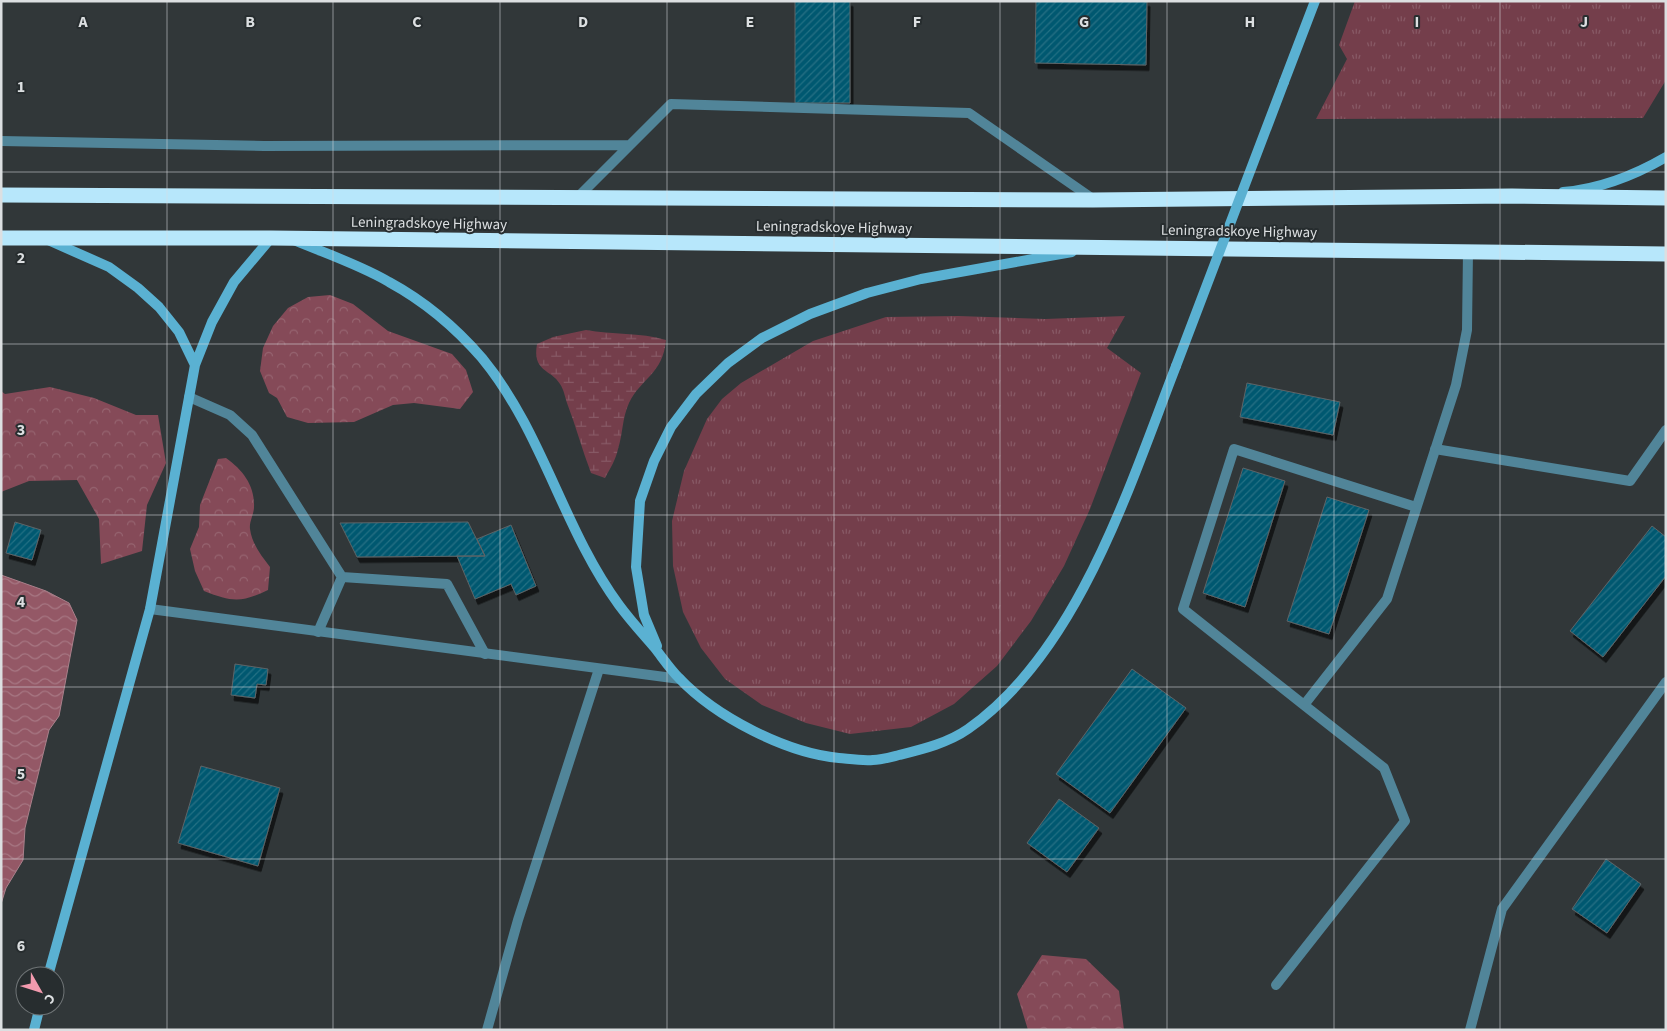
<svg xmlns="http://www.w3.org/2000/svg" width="1667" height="1031" font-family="'Source Sans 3',sans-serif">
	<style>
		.grass { fill: url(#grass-tufts) }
		.forest { fill: url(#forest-crowns) }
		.wetland { fill: url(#wetland-marsh) }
		.water { fill: url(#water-waves); stroke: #aa808b }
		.building { fill: url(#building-hatch); stroke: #5e6467; filter: url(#shadow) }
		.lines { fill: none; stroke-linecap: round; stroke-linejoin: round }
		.lane { stroke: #518599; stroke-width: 10 }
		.street { stroke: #518599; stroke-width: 10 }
		.secondary { stroke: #5ab1d2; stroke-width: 10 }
		.highway { stroke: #b7e7fb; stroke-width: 15 }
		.secondary-bridge { stroke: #5ab1d2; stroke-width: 10 }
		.grid { fill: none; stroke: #dcdfe1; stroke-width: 1; stroke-opacity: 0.55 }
		.labels { text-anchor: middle; stroke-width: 4; stroke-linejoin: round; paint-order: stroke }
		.street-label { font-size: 15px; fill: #dcdfe1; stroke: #272d2f }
		.grid-label { font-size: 16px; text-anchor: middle; font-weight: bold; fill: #dcdfe1; stroke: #272d2f; stroke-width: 4; stroke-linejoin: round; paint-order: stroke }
	</style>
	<defs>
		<pattern id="grass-tufts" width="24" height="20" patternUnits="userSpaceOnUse" patternTransform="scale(1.25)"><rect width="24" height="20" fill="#743e4b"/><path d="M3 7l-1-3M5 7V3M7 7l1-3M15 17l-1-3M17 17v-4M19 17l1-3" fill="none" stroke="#875965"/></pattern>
		<pattern id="forest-crowns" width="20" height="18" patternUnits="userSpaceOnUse" patternTransform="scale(1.25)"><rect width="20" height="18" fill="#854a58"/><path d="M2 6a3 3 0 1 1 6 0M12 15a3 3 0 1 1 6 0" fill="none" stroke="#966470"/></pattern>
		<pattern id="wetland-marsh" width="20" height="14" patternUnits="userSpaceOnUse" patternTransform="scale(1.25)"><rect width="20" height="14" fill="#743e4b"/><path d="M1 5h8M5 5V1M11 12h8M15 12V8" fill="none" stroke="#875965"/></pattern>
		<pattern id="water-waves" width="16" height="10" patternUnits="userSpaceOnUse" patternTransform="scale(1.25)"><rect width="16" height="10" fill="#945866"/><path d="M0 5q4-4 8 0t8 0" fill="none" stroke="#a77783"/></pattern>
		<pattern id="building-hatch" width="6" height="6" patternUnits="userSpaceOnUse" patternTransform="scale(1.25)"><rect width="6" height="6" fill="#005870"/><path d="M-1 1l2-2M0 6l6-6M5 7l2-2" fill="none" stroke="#257084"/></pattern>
		<filter id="shadow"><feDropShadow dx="3" dy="5.5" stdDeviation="0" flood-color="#0009"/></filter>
	</defs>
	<rect width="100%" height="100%" fill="#313739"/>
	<!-- grass -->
	<path class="grass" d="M1355,1H1666V80L1643,118L1316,119L1347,59L1339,45Z
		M958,316L1045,319L1125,316L1107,348L1141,373L1090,509L1064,566L1031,621L997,666L954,704L911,727L850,734L806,723L762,705L725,679L701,648L683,612L673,566L672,521L684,471L707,419L722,399L741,383L813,341L886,317Z"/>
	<!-- forest -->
	<path class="forest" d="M330,295L353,304L388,331L452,354L466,370L473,392L460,409L414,403L393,405L354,422L308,423L287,417L277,398L269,393L260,371L263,348L273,326L288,308L308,297Z
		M50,387L94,398L136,415H158L166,463L147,505L142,551L101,564L99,519L77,480L29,481L1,492V391L5,394Z
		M226,458C243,470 255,486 254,507C254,514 249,522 250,529C252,544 261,555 270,567L268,590C241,603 232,602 204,591L195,571L190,549L199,527L200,505L218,459Z
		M1042,955L1086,959L1119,991L1124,1030H1028L1017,994Z"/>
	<!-- wetland -->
	<path class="wetland" d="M586,330C612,335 640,332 666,340C663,374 641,378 629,403C622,418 623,434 618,449C616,459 610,469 605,478L591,473C582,450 576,426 567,403C565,397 564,390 560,384C551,369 532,372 537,344L553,337Z"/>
	<!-- water -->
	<path class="water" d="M1,575L46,591L69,603L77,620L59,716L49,730L25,828L23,860L6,888L1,904Z"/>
	<!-- building -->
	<path class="building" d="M795,1H850V103H795Z
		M1036,1H1147L1146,65L1035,63Z
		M1247,383L1340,402L1333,435L1240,417Z
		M1243,468L1285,481L1245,607L1203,593Z
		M1327,497L1369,510L1329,634L1287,621Z
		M15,522L41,530L32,560L6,553Z
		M468,522L485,556L357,557L340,523Z
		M511,525L536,586L516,595L511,584L475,599L457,556H485L477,539Z
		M1652,526L1666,537V576L1603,657L1570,631Z
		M235,664L268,669L266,685L257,684L255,698L231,695Z
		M1132,669L1186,708L1110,813L1056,774Z
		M201,766L280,788L258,866L178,843Z
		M1059,799L1099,828L1067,872L1027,843Z
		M1606,859L1641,884L1607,933L1572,909Z"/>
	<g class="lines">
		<!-- lane -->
		<path class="lane" d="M1,141L264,146L630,145
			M577,198L671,104L969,113L1093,199
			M189,397L230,415L252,435L342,577
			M1435,449L1630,481L1666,430
			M318,632L342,577L447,584L485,654
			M1304,705L1183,609L1234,449L1416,507
			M1276,985L1405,821L1384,768L1304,705L1387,599L1456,385L1467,330L1468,251
			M487,1030L518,920L599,669
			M1470,1030L1502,909L1666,682"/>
		<!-- street -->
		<path class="street" d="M150,609L680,679"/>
		<!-- secondary -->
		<path class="secondary" d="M1284,82L1315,1
			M1563,192C1599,189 1635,175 1666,157
			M48,240L109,267L138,288L159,307L179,332L195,365
			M296,241C327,254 360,265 389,282C424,301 456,328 482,358C543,432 563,529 619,605C630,620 642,633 654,647C662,657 670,669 679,678C716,717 786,753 839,758C850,759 862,761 873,760C881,760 891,757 899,755C923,749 948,743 968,729C1078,652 1129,487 1176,366
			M657,646L644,615L636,567L640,501L654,461L671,427L696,394L728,363L762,338L810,314L867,293L921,279L1072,252
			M48,976L150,609L195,365L212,322L234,282L271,238
			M34,1030L40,1006"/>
		<!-- highway -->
		<path class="highway" d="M1,195L1093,200L1512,196L1666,198
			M1,238H271L1666,254"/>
		<!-- secondary-bridge -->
		<path class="secondary-bridge" d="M1176,366L1284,82"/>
	</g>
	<!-- grid -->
	<path class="grid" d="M167,1V1030M333,1V1030M500,1V1030M667,1V1030M834,1V1030M1000,1V1030M1167,1V1030M1334,1V1030M1500,1V1030M1,172H1666M1,344H1666M1,515H1666M1,687H1666M1,859H1666"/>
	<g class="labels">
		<!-- street labels -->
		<g class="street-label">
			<text transform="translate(429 223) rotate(1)" y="5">Leningradskoye Highway</text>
			<text transform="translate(834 227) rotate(1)" y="5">Leningradskoye Highway</text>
			<text transform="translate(1239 231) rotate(1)" y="5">Leningradskoye Highway</text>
		</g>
	</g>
	<g class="grid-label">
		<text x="83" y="27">A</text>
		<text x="250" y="27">B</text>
		<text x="417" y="27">C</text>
		<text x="583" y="27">D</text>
		<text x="750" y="27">E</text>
		<text x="917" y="27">F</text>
		<text x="1084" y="27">G</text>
		<text x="1250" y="27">H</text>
		<text x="1417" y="27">I</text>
		<text x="1584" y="27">J</text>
		<text x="21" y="92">1</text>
		<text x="21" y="263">2</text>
		<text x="21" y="435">3</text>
		<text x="21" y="607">4</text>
		<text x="21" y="779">5</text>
		<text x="21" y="951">6</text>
	</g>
	<!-- border -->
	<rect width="1667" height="1031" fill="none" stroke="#dcdfe1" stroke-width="5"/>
	<!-- north arrow -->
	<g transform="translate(40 991) rotate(129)"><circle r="24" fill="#272d2f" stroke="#6f7476"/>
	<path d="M0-4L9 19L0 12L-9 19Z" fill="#f29aae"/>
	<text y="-8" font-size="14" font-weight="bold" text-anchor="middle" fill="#dcdfe1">С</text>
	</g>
</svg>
